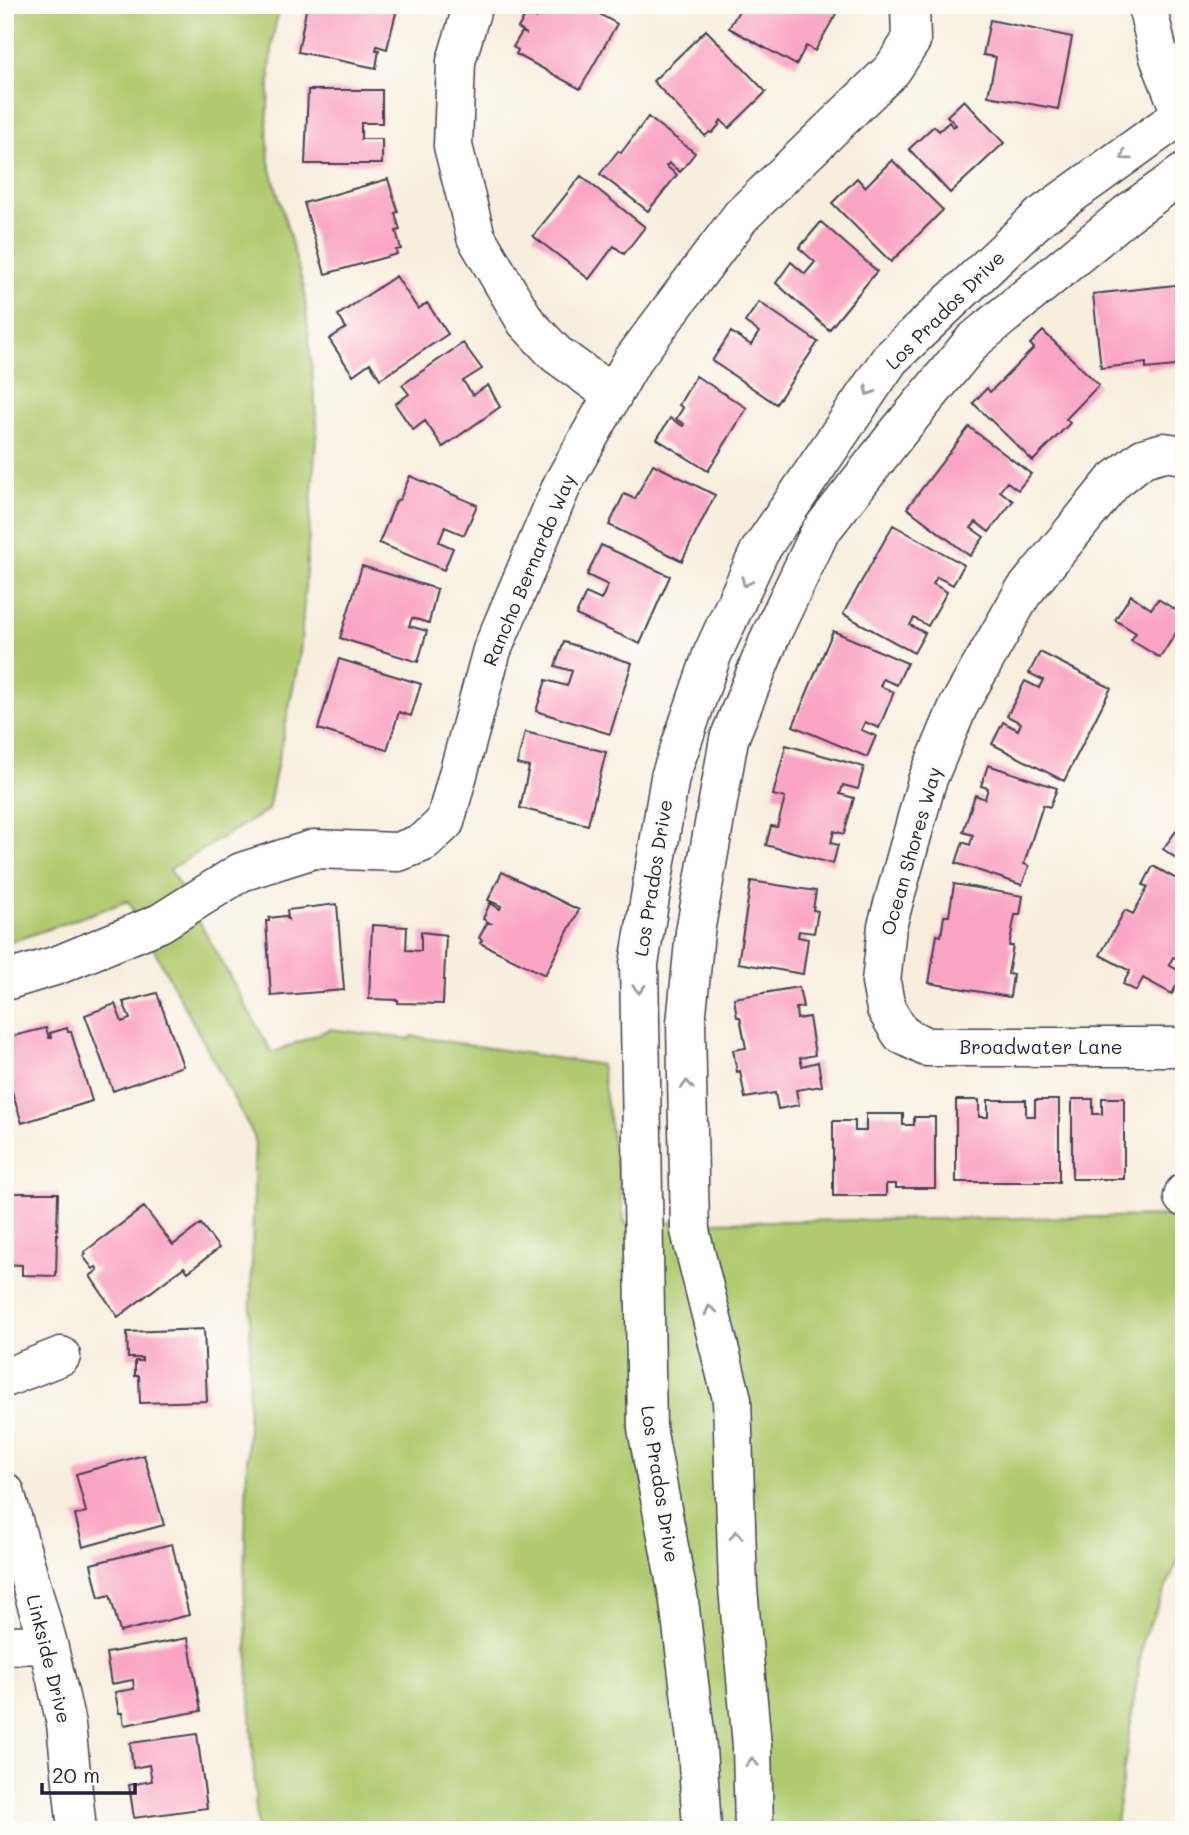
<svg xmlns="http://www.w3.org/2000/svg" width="1189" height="1835" font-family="Mali,sans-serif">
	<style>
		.green { fill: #b1ca6f; stroke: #6a7655; stroke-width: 2 }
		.building { fill: #faa4c3 }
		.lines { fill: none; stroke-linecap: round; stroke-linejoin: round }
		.minor-casing { stroke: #424153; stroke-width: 41 }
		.minor { stroke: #fff; stroke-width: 38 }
		.oneway { stroke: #9c9ca7 }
		.labels { text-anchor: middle; stroke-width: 7; stroke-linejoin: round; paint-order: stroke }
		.street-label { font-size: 19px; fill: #22223b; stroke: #fdfcf7 }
	</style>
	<rect width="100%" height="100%" fill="#fdfcf7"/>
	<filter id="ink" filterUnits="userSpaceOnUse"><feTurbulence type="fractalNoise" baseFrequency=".0143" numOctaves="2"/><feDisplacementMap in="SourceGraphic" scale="14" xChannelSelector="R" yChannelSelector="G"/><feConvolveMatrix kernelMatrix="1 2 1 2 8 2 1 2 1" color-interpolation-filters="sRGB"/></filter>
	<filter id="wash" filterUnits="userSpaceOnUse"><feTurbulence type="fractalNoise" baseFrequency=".00686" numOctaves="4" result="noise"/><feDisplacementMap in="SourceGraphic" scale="28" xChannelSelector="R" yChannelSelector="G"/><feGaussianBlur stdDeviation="1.57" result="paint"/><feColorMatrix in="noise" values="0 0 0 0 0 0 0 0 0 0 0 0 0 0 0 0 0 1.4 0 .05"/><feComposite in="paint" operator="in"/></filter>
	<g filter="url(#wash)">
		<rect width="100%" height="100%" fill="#f8eede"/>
		<!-- green -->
		<path class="green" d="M5,5H280L273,36L270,71L267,124L269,162L304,288L317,425L300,654L268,810L170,869L272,1053L330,1029L410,1039L412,1036L601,1065L625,1223L1184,1216V1548L1143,1638L1115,1830H257L244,1584L255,1138L128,901L5,944Z"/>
		<g id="blocks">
			<!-- building -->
			<path class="building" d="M307,5H398L387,49L377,46L376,50H379L376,68L298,52Z
				M528,5H583L617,24L580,89L516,54L518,50L513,47L522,32L527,34L518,28L527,13L536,18L537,16L526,9Z
				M742,5H841L815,51L806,46L796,65L729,28Z
				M990,20L1072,37L1058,109L988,96L996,57L983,55Z
				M706,30L766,92L729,128L721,120L719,123L720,124L712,133L710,132L705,136L653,81Z
				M308,90H382V123H361V139H382V164H305Z
				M964,100L1004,143L950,193L909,149L934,126L939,131L949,122L953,127L956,125L947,116Z
				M648,117L695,153L680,172L669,163L666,166L677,175L648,211L600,174L618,151L621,153Z
				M892,160L943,210L891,262L832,203L857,178L865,187Z
				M581,176L645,227L624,254L614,246L589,279L533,236Z
				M388,179L398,212L395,213L400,230L396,231L401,249L396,250L397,254L325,274L304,203Z
				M821,222L877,271L829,330L776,283L791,262L805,274L815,262L799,248Z
				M396,276L418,309L427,303L448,334L380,379L370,363L353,375L329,339L346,328L338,315Z
				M1184,284V365L1146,369V363L1101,368L1093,294Z
				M759,302L818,342L776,404L712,361L731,332L751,345L759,332L745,322Z
				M1043,331L1099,385L1066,419L1070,423L1033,461L973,403L987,388L990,392L1034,348L1030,344Z
				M463,343L482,369L463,381L473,395L488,385L500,407L443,447L425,421L413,430L395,404L409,394L402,385Z
				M696,376L747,408L708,471L657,439L670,418L683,426L684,424L676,419L683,408L679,405Z
				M969,427L1031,474L1018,490L1007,482L1000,491L1013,501L989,532L976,522L971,528L984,537L970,556L907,508Z
				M653,464L715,495L682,561L609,525L624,494L635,499Z
				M410,476L477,505L464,535L445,527L439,542L453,548L444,570L379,543L396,501L400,499Z
				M893,525L964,565L953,585L937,577L933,584L947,592L928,626L914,618L910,625L925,633L914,653L843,614Z
				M601,545L670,576L640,644L576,615L586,593L601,600L608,585L587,575Z
				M362,566L437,589L429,623L412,618L409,626L427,631L418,662L340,638Z
				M1131,595L1151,609L1158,599L1184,615V620L1160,658L1131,640L1136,633L1115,620Z
				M833,631L907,663L897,685L883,679L880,686L894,692L879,728L865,722L861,730L876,736L867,757L793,726Z
				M564,642L632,663L610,734L536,711L546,680L567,686L572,671L555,666Z
				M1040,652L1111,688L1064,781L992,744L1003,722L1018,730L1021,723L1007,716L1025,681L1039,688L1043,680L1029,673Z
				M339,659L421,684L411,716L399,712L387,750L318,729Z
				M525,732L606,752L588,825L520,808L529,767L517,764Z
				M786,745L864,767L858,789L843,785L840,794L854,798L844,834L834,831L831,843L838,845L833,864L766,845L771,826L777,827L785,798L773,795Z
				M988,765L1057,788L1050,807L1043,805L1024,864L1029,866L1022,885L956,863L963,842L970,845L973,835L963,832L975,795L985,799L988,788L981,786Z
				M1184,820V864L1163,849Z
				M1153,866L1184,883V962L1173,957L1169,965L1183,973L1172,994L1143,978L1136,991L1123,984L1130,971L1100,955L1125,910L1133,914L1148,887L1143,885Z
				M502,872L579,910L545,975L480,943L482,940L479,938L487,923H490L483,919L490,903L500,909L501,906L488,900Z
				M751,881L816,891L813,910L818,911L814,933L799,931L798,937L808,939L803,974L738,963Z
				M954,884L1023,896L1020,915H1015L1009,946H1013L1008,974L1013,975L1010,997L929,983L937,935L941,936L944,916H949Z
				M337,904L344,990L271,996L266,921H269V918L285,916L288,919L287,910Z
				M372,925L407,927L406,950L421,951V932L446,935L443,1004L398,1003V1000L369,999Z
				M799,987L803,1007L796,1008L797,1019L809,1017L815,1055L800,1058L802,1066L818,1062L822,1086L796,1090L799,1105L778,1109L775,1093L745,1098L740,1071L737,1072L733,1050L746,1048L740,1017H737L734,998Z
				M157,993L183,1066L113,1091L85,1015L115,1004L122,1022L130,1019L123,1002Z
				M46,1028L49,1038H51L50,1033L67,1028L68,1032H71L92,1101L22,1123L5,1070V1038Z
				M1102,1098H1124V1179H1072V1099H1093V1114H1102Z
				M956,1100H979V1117H988V1100H1026V1116H1035V1100H1059V1182H956Z
				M866,1114H903V1125H914V1117H935V1188H896V1184H886V1196H833V1121H855V1131H866Z
				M5,1193H58L56,1276L22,1275V1265L5,1264Z
				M144,1207L173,1245L201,1224L219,1248L188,1272L184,1267L118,1317L90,1276L98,1270L96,1267L93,1269L83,1256L86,1254L84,1252Z
				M204,1329L207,1401L140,1403L139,1376H135V1361H142V1358H128L127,1332Z
				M144,1455L164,1525L83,1547L75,1515L86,1512L76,1474Z
				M172,1544L189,1615L120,1632L110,1595L99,1598L91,1564Z
				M188,1638L201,1711L124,1725L122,1713H119L115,1692L134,1689L133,1680L111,1684L106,1653Z
				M197,1734L207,1808L134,1818L129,1785L152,1781L149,1765L133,1768L130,1743Z"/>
		</g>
	</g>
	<g filter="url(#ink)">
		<use href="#blocks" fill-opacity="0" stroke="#424153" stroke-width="2"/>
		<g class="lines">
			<defs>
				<path id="minor" d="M473,5L456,61L453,146L476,237L526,322L556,354L613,395
					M1147,5L1159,57L1184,121
					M1184,455L1164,452L1143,458L1113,482L1022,594L958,707L927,781L887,926L881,982L886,1009L901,1034L926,1047H1184
					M5,981L58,965L160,923L241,872L314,849L398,852L424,842L445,822L492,650L563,483L632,361L741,216L892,70L911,41L910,5
					M1183,1197L1184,1193
					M5,1378L61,1356
					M5,1492L48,1644L66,1724L77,1830
					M5,1645L48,1644
					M702,1830L697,1748L679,1601L647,1428L639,964L670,777L712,655L759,552L890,359L1041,216L1180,116
					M754,1830L752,1746L738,1588L732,1399L690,1231L686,1023L695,932L729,739L771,635L820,532L899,431L973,341L1127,214L1184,173"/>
			</defs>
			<!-- minor casing -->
			<use href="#minor" class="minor-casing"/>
			<!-- minor -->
			<use href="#minor" class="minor"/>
		</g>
		<!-- one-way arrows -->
		<defs><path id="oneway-chevron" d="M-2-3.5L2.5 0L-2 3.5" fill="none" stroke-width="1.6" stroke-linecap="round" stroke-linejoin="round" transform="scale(1.75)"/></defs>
		<g class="oneway">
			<use href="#oneway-chevron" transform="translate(1125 156) rotate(144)"/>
			<use href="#oneway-chevron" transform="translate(869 391) rotate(123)"/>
			<use href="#oneway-chevron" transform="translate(746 582) rotate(115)"/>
			<use href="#oneway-chevron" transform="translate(639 989) rotate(89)"/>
			<use href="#oneway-chevron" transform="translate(687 1085) rotate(-91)"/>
			<use href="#oneway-chevron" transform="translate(710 1310) rotate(-104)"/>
			<use href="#oneway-chevron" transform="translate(736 1535) rotate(-92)"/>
			<use href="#oneway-chevron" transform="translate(752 1762) rotate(-91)"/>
		</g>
	</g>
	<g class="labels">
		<!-- street labels -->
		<g class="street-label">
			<text transform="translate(945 310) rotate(-45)" y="7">Los Prados Drive</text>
			<text transform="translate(529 570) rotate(-67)" y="7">Rancho Bernardo Way</text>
			<text transform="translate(911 851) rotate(-74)" y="7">Ocean Shores Way</text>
			<text transform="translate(653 878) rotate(-81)" y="7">Los Prados Drive</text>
			<text x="1041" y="1054">Broadwater Lane</text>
			<text transform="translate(660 1484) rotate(81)" y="7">Los Prados Drive</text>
			<text transform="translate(49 1659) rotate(76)" y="7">Linkside Drive</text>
		</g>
	</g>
	<!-- margin -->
	<rect width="1189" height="1835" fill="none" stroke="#fdfcf7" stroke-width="28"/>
	<!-- scale -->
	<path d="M42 1783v10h93v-10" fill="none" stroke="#22223b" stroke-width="3.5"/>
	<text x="52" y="1783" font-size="21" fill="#22223b" stroke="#fdfcf7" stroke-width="5" paint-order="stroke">20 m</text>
</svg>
